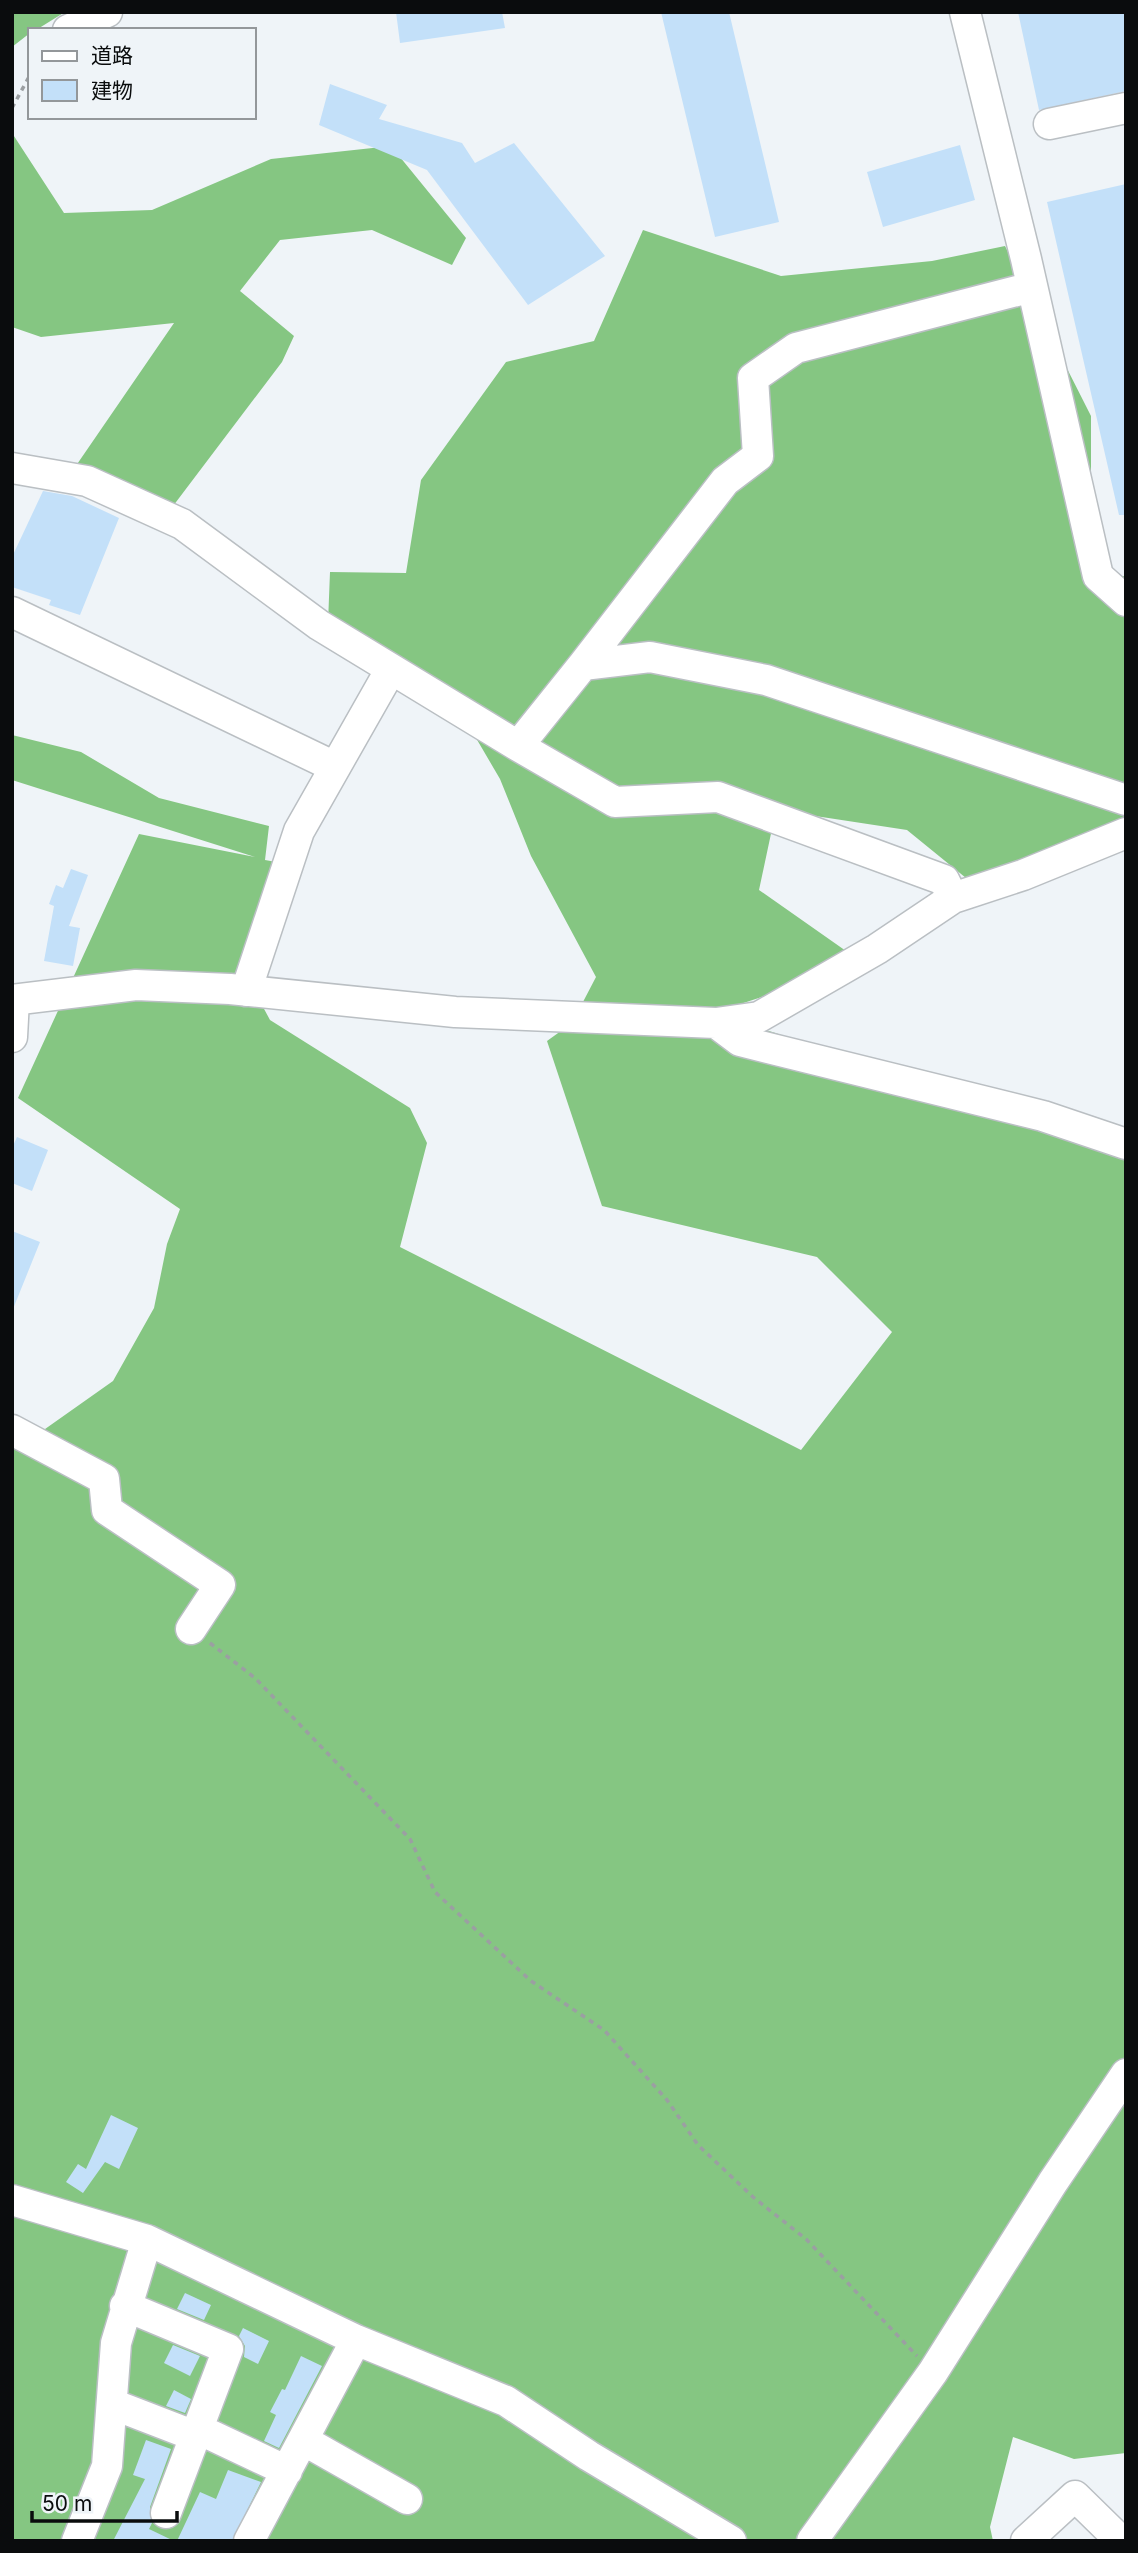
<svg xmlns="http://www.w3.org/2000/svg" width="1138" height="2553" font-family="Inter,'Noto Sans JP',sans-serif">
	<style>
		.forest { fill: #85c682 }
		.building { fill: #c3e0f9 }
		.lines { fill: none; stroke-linecap: round; stroke-linejoin: round }
		.minor-casing { stroke: #babfc3; stroke-width: 33 }
		.path { stroke: #9b9fa2; stroke-width: 3.5; stroke-dasharray: 5 5; stroke-linecap: butt }
		.minor { stroke: #fff; stroke-width: 30 }
	</style>
	<rect width="100%" height="100%" fill="#eff4f8"/>
	<!-- forest -->
	<path class="forest" d="M12,12H65L36,30H30V33L12,47Z
		M12,133L64,213L152,210L271,159L391,146L466,238L452,265L372,230L280,240L240,291L294,336L282,362L167,514L71,473L174,323L41,337L12,327Z
		M643,230L781,276L932,261L1005,246L1091,416V543L1110,577L1126,576V844L966,878L907,830L776,810L759,890L846,951L777,992L713,1013L1005,1107L1126,1130V2453L1074,2459L1013,2437L990,2527L993,2541H12V1444L21,1446L113,1381L154,1308L167,1244L180,1209L18,1098L139,834L255,857L12,780V735L81,752L159,798L269,826L265,860L276,862L240,964L270,1020L410,1108L427,1143L400,1247L801,1450L892,1332L817,1257L602,1206L547,1041L572,1023L596,977L531,856L500,779L476,738L328,623L330,572L406,573L421,480L506,362L594,341Z"/>
	<!-- building -->
	<path class="building" d="M396,12H502L505,28L400,43Z
		M661,12H729L779,222L715,237Z
		M1018,12H1126V91L1039,110Z
		M330,84L387,105L379,119L462,143L475,163L514,143L605,256L528,305L427,170L319,125Z
		M960,145L975,200L883,227L867,172Z
		M1126,184V515H1119L1047,202Z
		M43,491L72,496L119,518L80,615L49,605L51,600L12,587V557Z
		M71,869L88,875L69,926L80,928L73,966L44,961L54,906L49,904L56,885L63,888Z
		M17,1137L48,1150L32,1191L12,1183V1148Z
		M12,1231L40,1242L13,1309H12Z
		M111,2115L138,2128L119,2169L105,2162L83,2193L66,2182L78,2164L86,2169Z
		M185,2293L211,2305L204,2320L177,2309Z
		M243,2328L269,2341L258,2364L244,2357L245,2346L239,2336Z
		M173,2345L200,2356L190,2376L164,2363Z
		M301,2356L322,2366L279,2448L264,2441L276,2415L270,2412L282,2389L285,2390Z
		M174,2390L191,2399L185,2413L166,2406Z
		M146,2440L171,2449L150,2507L152,2523L149,2529L174,2541H113L145,2479L133,2475Z
		M228,2470L261,2482L232,2541H177L200,2492L216,2499Z"/>
	<g class="lines">
		<defs>
			<path id="minor" d="M965,12L1026,259L1098,576L1126,601
				M68,30L107,12
				M1049,124L1126,108
				M12,468L87,481L182,524L319,625L518,746
				M12,612L335,767
				M583,665L725,481L758,456L753,378L796,348L1032,287
				M953,898L944,880L718,797L615,802L518,746L583,665L650,657L766,680L1126,800
				M246,991L299,831L391,669
				M12,1000L136,985L230,989L455,1012L716,1023L759,1017L877,949L953,898L1023,875L1126,833
				M716,1023L740,1041L1043,1116L1126,1144
				M12,1037L14,1000
				M12,1430L104,1479L107,1510L220,1585L191,1629
				M12,2200L147,2240L356,2340L506,2401L589,2456L731,2541
				M125,2306L228,2349L166,2513
				M112,2404L195,2436
				M198,2429L287,2471
				M303,2440L407,2499
				M77,2541L107,2466L116,2343L147,2240
				M249,2541L356,2340
				M812,2541L933,2372L1053,2182L1126,2074
				M1026,2541L1075,2496L1121,2541"/>
		</defs>
		<!-- minor casing -->
		<use href="#minor" class="minor-casing"/>
		<!-- path -->
		<path class="path" d="M12,108L30,75
			M210,1643L255,1678L410,1839L435,1892L531,1981L604,2030L667,2100L698,2145L753,2197L806,2239L917,2356"/>
		<!-- minor -->
		<use href="#minor" class="minor"/>
	</g>
	<!-- border -->
	<rect width="1138" height="2553" fill="none" stroke="#0a0c0d" stroke-width="28"/>
	<!-- legend -->
	<rect x="28" y="28" width="228" height="91" fill="#eff4f8" stroke="#93979a" stroke-width="2"/>
	<rect x="42" y="51" width="35" height="10" fill="#ffffff" stroke="#93979a" stroke-width="2"/>
	<text x="91" y="63" font-size="21" fill="#0a0c0d">道路</text>
	<rect x="42" y="80" width="35" height="21" fill="#c3e0f9" stroke="#93979a" stroke-width="2"/>
	<text x="91" y="98" font-size="21" fill="#0a0c0d">建物</text>
	<!-- scale -->
	<path d="M32 2511v10h145v-10" fill="none" stroke="#0a0c0d" stroke-width="3.5"/>
	<text x="42" y="2511" font-size="21" fill="#0a0c0d" stroke="#eff4f8" stroke-width="5" paint-order="stroke">50 m</text>
</svg>
